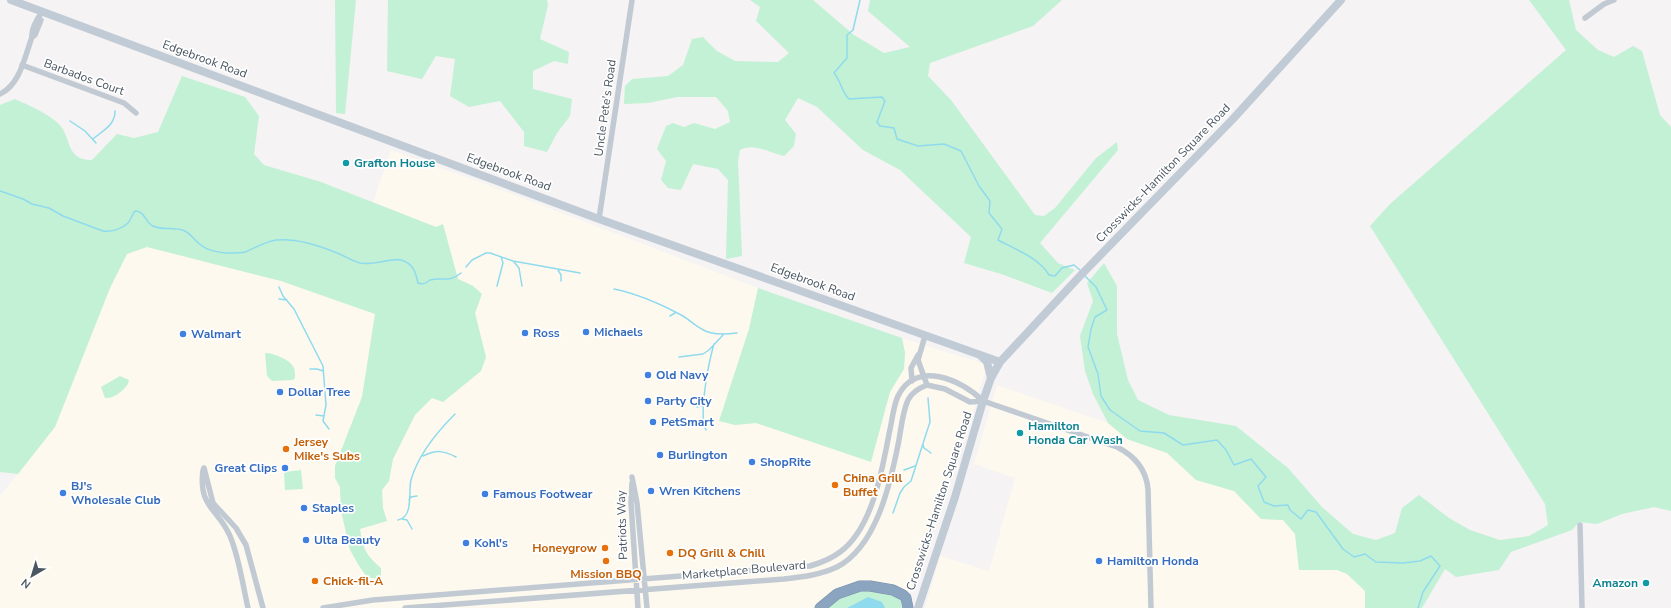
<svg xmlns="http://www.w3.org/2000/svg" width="1671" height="608" font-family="'Nunito Sans',sans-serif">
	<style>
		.commercial { fill: #fdf9ef }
		.green { fill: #c3f1d5 }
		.water { fill: #90daee }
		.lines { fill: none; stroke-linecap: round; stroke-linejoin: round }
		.stream { stroke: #90daee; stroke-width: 1.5 }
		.highway-casing { stroke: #7690ad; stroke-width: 11 }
		.street { stroke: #c1cad2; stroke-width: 5.5 }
		.secondary { stroke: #c1cbd6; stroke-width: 8 }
		.highway { stroke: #8ba5c1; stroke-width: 10 }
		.culture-dot { fill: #0f9aa8; stroke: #fff; stroke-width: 1.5 }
		.shop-dot { fill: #3f7fe0; stroke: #fff; stroke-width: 1.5 }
		.food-dot { fill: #e8710a; stroke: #fff; stroke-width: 1.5 }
		.labels { text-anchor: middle; stroke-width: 3.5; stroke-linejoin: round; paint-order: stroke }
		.street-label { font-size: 12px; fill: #4a5661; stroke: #fff }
		.culture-label { font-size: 12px; font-weight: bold; fill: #0d838f; stroke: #fff; text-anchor: start }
		.shop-label { font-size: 12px; font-weight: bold; fill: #366cbe; stroke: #fff; text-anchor: start }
		.food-label { font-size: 12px; font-weight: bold; fill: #c56008; stroke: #fff; text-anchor: start }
	</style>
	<rect width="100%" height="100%" fill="#f5f3f3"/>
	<!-- commercial -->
	<path class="commercial" d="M391,150L507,192L758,288L749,329L719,421L735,425L756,423L871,461L890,392L904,369L905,353L902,338L985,364V372L972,416L904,608H0V496L55,427L110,288L127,254L147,247L281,281L375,314L362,397L335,466V478L340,487L341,511L350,550L381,568L369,557L363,545L359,529L387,521L383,508L382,490L389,481L393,459L415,415L432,398L443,402L481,371L486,357L475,313L482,294L473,286L458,279L443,224L436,227L373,202Z
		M997,385L1108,423L1127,439L1167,453L1196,480L1234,491L1261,519L1283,520L1295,534L1299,570H1337L1347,574L1365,591V608H925L940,556L989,571L1015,478L974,464Z"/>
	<!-- green -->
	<path class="green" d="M335,0H356L345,114L336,113Z
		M388,0H547L548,5L540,39L569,52L568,64L554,61L533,71V89L572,99L570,116L557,133L547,152L524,146V132L500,101L469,107L450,96L455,59L436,56L422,79L387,71Z
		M750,0H813L854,35L884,53L910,47L868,11L870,0H1062L1033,26L930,63L928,76L951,100L1035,215L1044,216L1055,208L1096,158L1117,142L1118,150L1040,243L1058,263L1075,270L1052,293L1001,274L964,263L971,237L900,170L863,150L817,107L798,98L785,120L796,134L794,146L784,156C770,153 753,142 740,150L738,161L742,256L726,259L728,180L718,169L693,164L681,190L668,188L661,180L666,161L657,149L666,126L673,123L684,127L694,123L715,129L730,122L728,111L716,97H677L648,103L624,104L625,86L632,79L668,76L683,65L692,39L703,37L717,51L735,61L778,62L789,53L756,21L760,7Z
		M1529,0H1569L1576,30L1598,50L1614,57L1633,46L1642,51L1660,115L1671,127V511L1654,507L1622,514L1597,524L1579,522L1572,530L1511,552L1499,570L1456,577L1445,569L1422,608H1365V591L1347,574L1337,570H1299L1295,534L1283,520L1261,519L1234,491L1196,480L1167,453L1127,439L1108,423L1093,394L1085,371L1080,336L1093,301L1087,283L1104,263L1117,286V334L1128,380L1138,400L1169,415L1236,426L1288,468L1322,507L1353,534L1376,540L1395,533L1402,508L1419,495L1449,518L1470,530L1500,540L1529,536L1548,525L1545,504L1370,226L1390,204L1566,50Z
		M182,76L245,97L259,116L254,154L264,165L321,182L436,227L443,224L458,279L473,286L482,294L475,313L486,357L481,371L443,402L432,398L415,415L393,459L389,481L382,490L383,508L387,521L360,529C363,549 366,555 381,568V576L377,579L367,577L359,566L350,550L341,511L340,487L335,478V466L362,397L375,314L281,281L147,247L127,254L110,288L55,427L18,474L0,472V105L15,99C30,106 47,113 59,124C72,138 65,160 92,160L117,134L134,138L158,132Z
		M758,288L902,338L905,353L904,369L890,392L871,462L756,423L735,425L719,421L749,329Z
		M265,353C273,353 290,359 294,368C295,371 295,375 295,378L293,380L272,381L267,376Z
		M120,376L129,380L128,384C123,391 114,399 105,398L101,387Z
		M301,470L303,489L285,490L284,472Z
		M872,588L892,592L900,598L902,608H824L847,593Z"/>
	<!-- water -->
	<path class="water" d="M868,597L882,602L885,608H847Z"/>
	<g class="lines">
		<!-- stream -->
		<path class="stream" d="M860,0L853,30L847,35V58L834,73C841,81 841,91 849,99L882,97L885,101L877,122L880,126L894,128L897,139L918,146L944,144L961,151L979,186L990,201L989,213L1002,229L998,240C1015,249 1039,258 1049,275L1055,276L1062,268L1074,265L1081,271
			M70,121L85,131L96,143
			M93,139C102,131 115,126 115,111
			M0,191L23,199L32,204L49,208L63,216L103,231C112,232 122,229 128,223C131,219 132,215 135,211C145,211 145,222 153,226C163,231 174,226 185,231C192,235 195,241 201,245C206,250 220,253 227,253C231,253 242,253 245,252C255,248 264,242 276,240C297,238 318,245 337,253C345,256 352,261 360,263C374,266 395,256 404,261C414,265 416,274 418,283C423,285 426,283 430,280C443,277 449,283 461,273
			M514,262L519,268L522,286
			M466,267L472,260L486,253H490L513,261L580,273
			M558,270L561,275V281
			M1085,276L1096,287L1107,310L1095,317L1091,329L1088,347L1098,374L1101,396L1110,410L1140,431L1164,433L1183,445L1217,440L1226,450L1234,465L1251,459L1266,477L1258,486L1264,502L1274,506L1288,505L1290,510L1301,519L1308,510L1316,512L1343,549L1354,557L1365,554L1376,562L1403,563L1420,561L1431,556L1440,566L1423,592L1418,608
			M497,286L503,263L501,257
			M279,287L283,296L294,309L323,366L326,405L323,421L329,429
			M614,289C638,294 661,304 683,316C693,322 700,331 712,333C720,335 729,334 737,333
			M279,299L287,300
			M670,316L675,313
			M679,357L703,354L709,350L723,335
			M310,369H317L323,371
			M697,407L704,405
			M316,415L324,416
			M706,430C698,415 709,361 714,344
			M923,445L924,448L931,453
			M423,456C436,450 443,450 456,457
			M904,470L915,466
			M409,500L411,497L417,496
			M893,513L900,493L904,487L911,481L927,431L930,422L928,398
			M402,519L407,520L412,529
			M398,520C414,517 408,492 411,480C418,455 437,432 455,414"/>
		<defs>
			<path id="highway" d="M820,608L837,594L860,586H870L893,590L903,595L906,598L908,608"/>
		</defs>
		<!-- highway casing -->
		<use href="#highway" class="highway-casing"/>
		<!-- street -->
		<path class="street" d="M1585,18L1604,4L1614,0
			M32,37L35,35L41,20
			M22,65L124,103L136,113
			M0,94C20,85 25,56 32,37C31,29 37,19 42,12
			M599,219L632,0
			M925,336L918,360L927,385
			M912,381L911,368L918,355
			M204,468L213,503L236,528L246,545L263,608
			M203,470C198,508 219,509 230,536C239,557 243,586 248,608
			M632,477L637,503L647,608
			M632,483L631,503L638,608
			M1580,525L1582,608
			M323,608L373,600L810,566C820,563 831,559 840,552C872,529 882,471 889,434C892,422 893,407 898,396C916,359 962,380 983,401L1117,447C1135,456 1146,469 1148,489L1151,608
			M405,608L784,579C802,577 820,575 837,567C876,547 890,485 898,445C901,431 902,413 908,400C912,392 919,388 927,385L945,389L970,402L983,401"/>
		<!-- secondary -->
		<path class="secondary" d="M11,0L599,219L1000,362
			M981,356L987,362L991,378
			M918,608L955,497L983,401L991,378L1000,362L1079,277L1232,120L1341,0"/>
		<!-- highway -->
		<use href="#highway" class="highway"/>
	</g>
	<!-- markers -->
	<g class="culture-dot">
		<circle cx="346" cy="163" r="4"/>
		<circle cx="1020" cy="433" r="4"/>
		<circle cx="1646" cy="583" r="4"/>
	</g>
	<g class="shop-dot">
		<circle cx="586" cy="332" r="4"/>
		<circle cx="525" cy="333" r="4"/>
		<circle cx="183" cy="334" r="4"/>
		<circle cx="648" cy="375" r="4"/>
		<circle cx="280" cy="392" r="4"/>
		<circle cx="648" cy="401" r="4"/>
		<circle cx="653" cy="422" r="4"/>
		<circle cx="660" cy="455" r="4"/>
		<circle cx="752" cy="462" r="4"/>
		<circle cx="285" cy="468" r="4"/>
		<circle cx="651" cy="491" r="4"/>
		<circle cx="63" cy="493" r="4"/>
		<circle cx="485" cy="494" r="4"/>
		<circle cx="304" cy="508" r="4"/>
		<circle cx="306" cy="540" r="4"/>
		<circle cx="466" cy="543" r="4"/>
		<circle cx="1099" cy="561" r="4"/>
	</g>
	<g class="food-dot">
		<circle cx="286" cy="449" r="4"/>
		<circle cx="835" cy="485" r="4"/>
		<circle cx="605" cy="548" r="4"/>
		<circle cx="670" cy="553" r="4"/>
		<circle cx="606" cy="561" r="4"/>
		<circle cx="315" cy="581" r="4"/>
	</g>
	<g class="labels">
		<!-- street labels -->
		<g class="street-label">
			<text transform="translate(205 59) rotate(20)" y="4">Edgebrook Road</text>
			<text transform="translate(84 77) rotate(20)" y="4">Barbados Court</text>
			<text transform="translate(605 108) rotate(-82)" y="4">Uncle Pete's Road</text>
			<text transform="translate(509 172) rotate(20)" y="4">Edgebrook Road</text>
			<text transform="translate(1163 173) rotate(-46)" y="4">Crosswicks-Hamilton Square Road</text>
			<text transform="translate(813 282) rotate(20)" y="4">Edgebrook Road</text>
			<text transform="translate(939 501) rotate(-72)" y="4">Crosswicks-Hamilton Square Road</text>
			<text transform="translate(622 525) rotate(-92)" y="4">Patriots Way</text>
			<text transform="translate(744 570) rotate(-5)" y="4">Marketplace Boulevard</text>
		</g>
		<!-- culture labels -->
		<g class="culture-label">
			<text x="354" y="167">Grafton House</text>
			<text x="1028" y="430">Hamilton<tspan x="1028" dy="14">Honda Car Wash</tspan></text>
			<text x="1638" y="587" text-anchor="end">Amazon</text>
		</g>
		<!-- shop labels -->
		<g class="shop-label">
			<text x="594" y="336">Michaels</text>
			<text x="533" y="337">Ross</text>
			<text x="191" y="338">Walmart</text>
			<text x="656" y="379">Old Navy</text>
			<text x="288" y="396">Dollar Tree</text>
			<text x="656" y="405">Party City</text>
			<text x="661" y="426">PetSmart</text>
			<text x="668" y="459">Burlington</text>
			<text x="760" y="466">ShopRite</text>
			<text x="277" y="472" text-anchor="end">Great Clips</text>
			<text x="71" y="490">BJ's<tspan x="71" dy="14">Wholesale Club</tspan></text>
			<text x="659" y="495">Wren Kitchens</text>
			<text x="493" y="498">Famous Footwear</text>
			<text x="312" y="512">Staples</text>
			<text x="314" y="544">Ulta Beauty</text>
			<text x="474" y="547">Kohl's</text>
			<text x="1107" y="565">Hamilton Honda</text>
		</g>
		<!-- food labels -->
		<g class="food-label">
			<text x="294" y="446">Jersey<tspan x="294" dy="14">Mike's Subs</tspan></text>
			<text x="843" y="482">China Grill<tspan x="843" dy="14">Buffet</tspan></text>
			<text x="597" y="552" text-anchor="end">Honeygrow</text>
			<text x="678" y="557">DQ Grill &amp; Chill</text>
			<text x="606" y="578" text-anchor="middle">Mission BBQ</text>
			<text x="323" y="585">Chick-fil-A</text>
		</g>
	</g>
	<!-- north arrow -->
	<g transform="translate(32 576) rotate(218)" stroke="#ffffff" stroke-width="3" paint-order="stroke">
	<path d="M0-3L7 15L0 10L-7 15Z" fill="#4a5661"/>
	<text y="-6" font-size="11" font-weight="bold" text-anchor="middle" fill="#4a5661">N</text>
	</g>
</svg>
